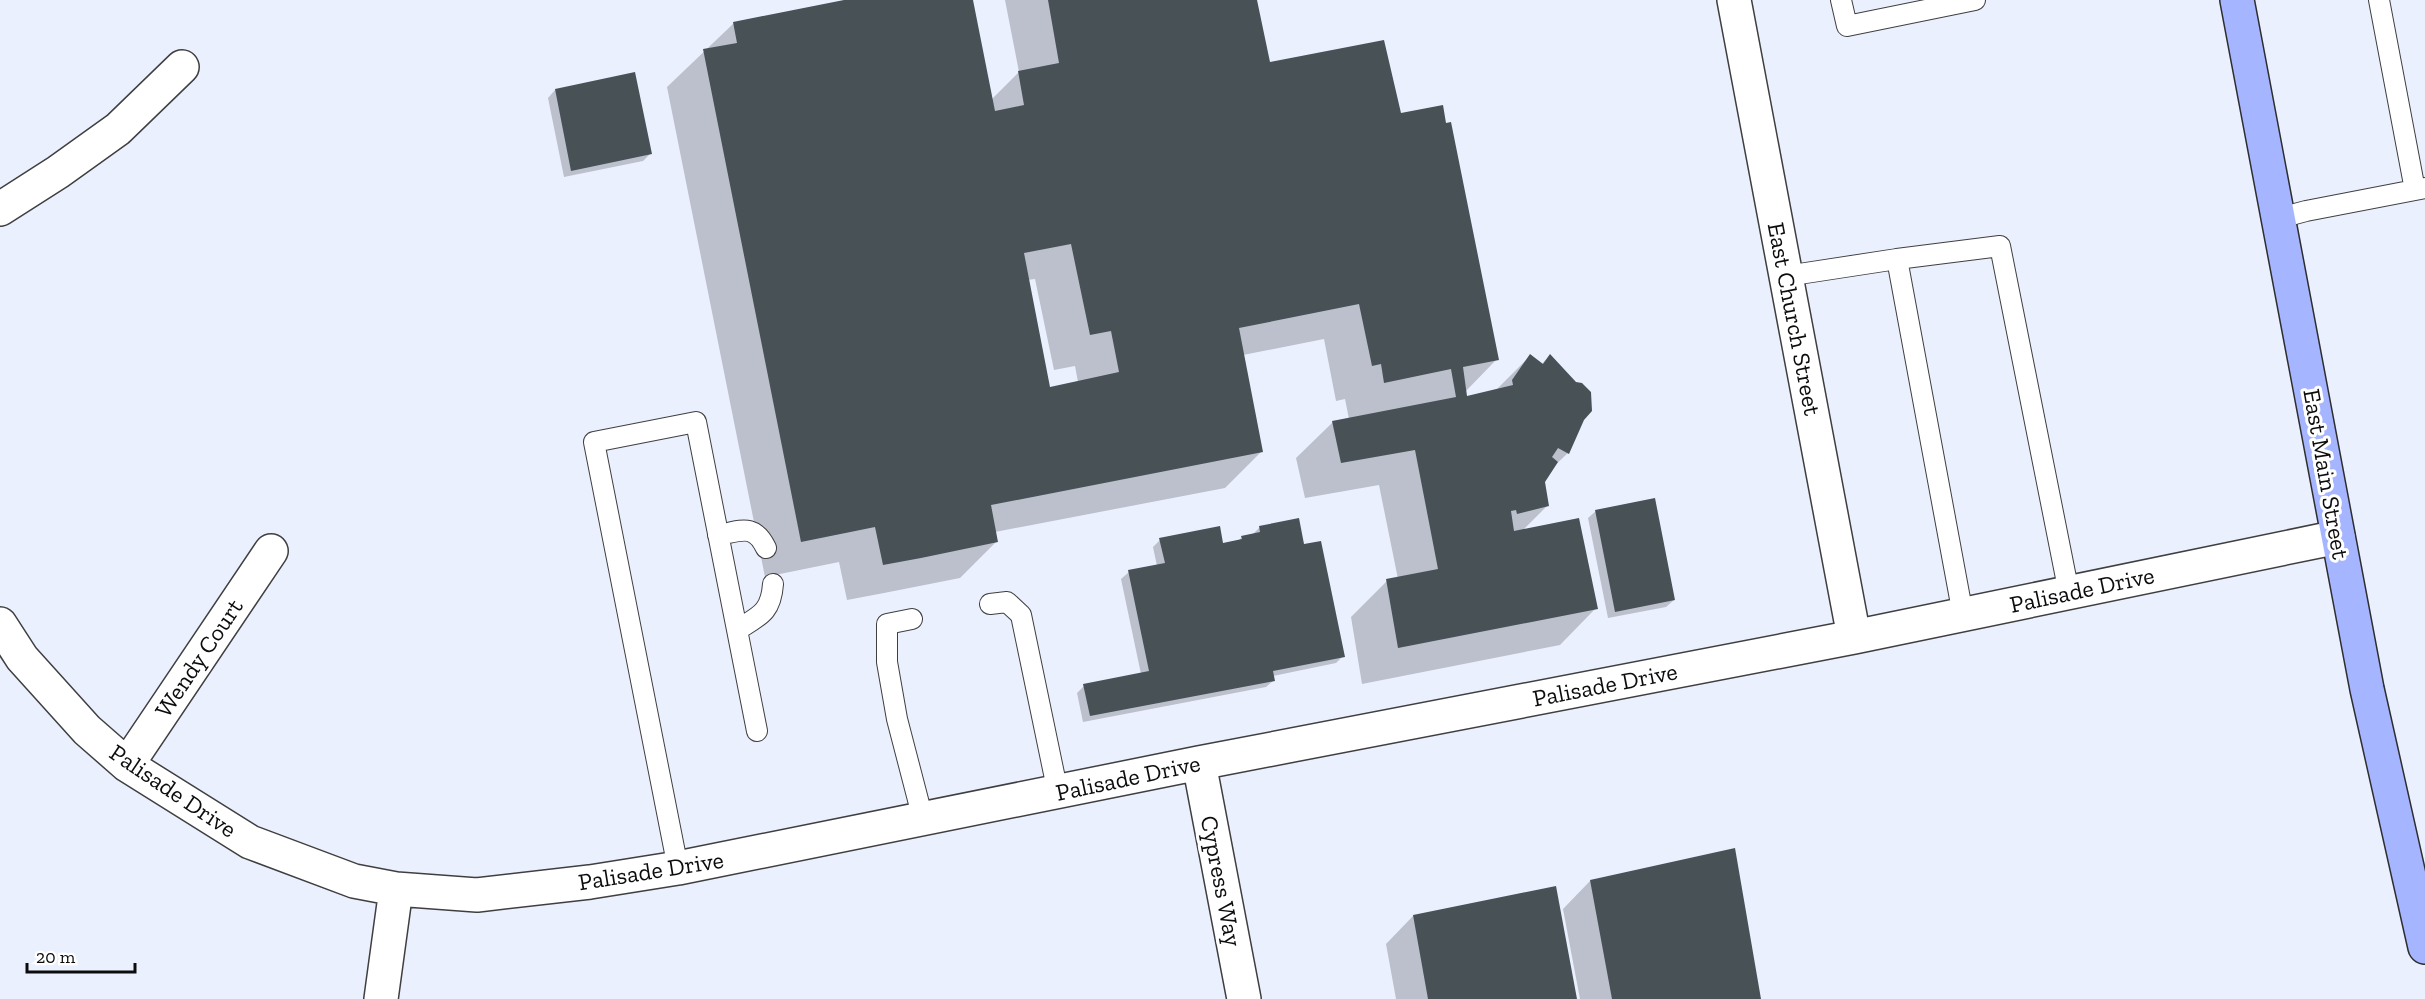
<svg xmlns="http://www.w3.org/2000/svg" width="2425" height="999" font-family="'Zilla Slab',serif">
	<style>
		.shadow { fill: #0003; fill-rule: evenodd }
		.building { fill: #485155; fill-rule: evenodd }
		.lines { fill: none; stroke-linecap: round; stroke-linejoin: round }
		.lane-casing { stroke: #3f3f3f; stroke-width: 22 }
		.street-casing { stroke: #3f3f3f; stroke-width: 36 }
		.secondary-casing { stroke: #2e2e2e; stroke-width: 36 }
		.lane { stroke: #fff; stroke-width: 20 }
		.street { stroke: #fff; stroke-width: 33 }
		.secondary { stroke: #a6b5ff; stroke-width: 33 }
		.labels { text-anchor: middle; stroke-width: 6; stroke-linejoin: round; paint-order: stroke }
		.street-label { font-size: 24px; fill: #0c0c0c; stroke: #fff }
	</style>
	<rect width="100%" height="100%" fill="#ebf0ff"/>
	<!-- shadow -->
	<path class="shadow" d="M851,0H972L991,100L1019,72L1005,0H1255L1269,64L1400,115L1497,359L1465,392L1466,398L1495,391L1530,356L1541,365L1549,356L1583,419L1568,453L1552,468L1543,482L1547,506L1522,531L1596,608L1560,645L1362,684L1351,617L1387,581L1398,579L1379,485L1305,498L1296,458L1333,422L1349,419L1345,399L1336,401L1324,339L1243,355L1261,452L1225,488L995,532L996,542L960,578L884,593L847,600L839,562L765,577L667,87L734,23ZM1035,279L1054,370L1075,366L1078,382L1049,389L1027,280Z
		M555,90L650,154L643,161L564,177L548,98Z
		M1596,511L1674,600L1666,607L1608,618L1588,518Z
		M1259,528L1303,546L1343,656L1336,663L1273,676L1274,680L1266,687L1083,722L1077,693L1084,686L1141,674L1121,579L1129,572L1157,566L1153,547L1160,540L1222,545L1237,542L1242,537L1252,535Z
		M1590,881L1760,999H1580L1563,909Z
		M1413,916L1575,999H1396L1386,944Z"/>
	<!-- building -->
	<path class="building" d="M844,0H973L995,111L1024,105L1018,71L1059,63L1048,0H1257L1270,62L1384,40L1401,113L1443,105L1446,123L1451,122L1499,360L1463,367L1467,396L1513,385L1512,380L1530,354L1543,364L1550,354L1576,382L1582,383L1591,392L1592,411L1584,420L1569,454L1558,448L1552,457L1558,462L1545,482L1549,506L1517,514L1516,510L1511,511L1514,531L1579,518L1598,609L1398,648L1386,579L1438,569L1415,450L1341,463L1332,421L1456,397L1451,369L1384,383L1381,364L1372,366L1359,304L1239,328L1263,452L991,505L998,542L921,558L883,565L875,527L801,542L703,49L737,43L733,22ZM1071,244L1090,335L1111,331L1119,372L1050,387L1024,253Z
		M635,72L652,154L571,171L555,89Z
		M1655,498L1675,600L1615,612L1595,510Z
		M1299,518L1304,544L1321,541L1345,657L1273,671L1275,681L1090,716L1083,684L1149,671L1128,570L1165,563L1159,538L1220,526L1223,543L1242,539L1241,536L1260,532L1259,526Z
		M1735,848L1761,999H1612L1590,880Z
		M1556,886L1577,999H1428L1413,915Z"/>
	<g class="lines">
		<defs>
			<path id="lane" d="M1841,0L1847,26L1975,0
				M2379,0L2415,190
				M2280,218L2306,211L2425,188
				M1897,259L2000,246L2069,593
				M1786,276L1897,259L1963,615
				M718,535C741,531 754,523 766,548
				M990,604L1007,602L1021,615L1058,793
				M912,619L887,624V662L897,719L923,819
				M737,630C759,616 771,613 773,584
				M678,868L594,442L696,422L757,731"/>
			<path id="street" d="M1734,0L1854,637
				M0,209L58,172L118,129L182,67
				M0,624L22,658L87,730L127,765L250,842L354,881L396,889L477,895L590,882L678,868L1199,763L1854,637L2338,537
				M1199,763L1244,999
				M127,765L271,551
				M381,999L396,889"/>
			<path id="secondary" d="M2237,0L2367,689L2425,947"/>
		</defs>
		<!-- lane casing -->
		<use href="#lane" class="lane-casing"/>
		<!-- street casing -->
		<use href="#street" class="street-casing"/>
		<!-- secondary casing -->
		<use href="#secondary" class="secondary-casing"/>
		<!-- lane -->
		<use href="#lane" class="lane"/>
		<!-- street -->
		<use href="#street" class="street"/>
		<!-- secondary -->
		<use href="#secondary" class="secondary"/>
	</g>
	<g class="labels">
		<!-- street labels -->
		<g class="street-label">
			<text transform="translate(1794 319) rotate(79)" y="8">East Church Street</text>
			<text transform="translate(2326 474) rotate(80)" y="8">East Main Street</text>
			<text transform="translate(2082 590) rotate(-12)" y="8">Palisade Drive</text>
			<text transform="translate(199 658) rotate(-56)" y="8">Wendy Court</text>
			<text transform="translate(1605 685) rotate(-11)" y="8">Palisade Drive</text>
			<text transform="translate(1128 778) rotate(-12)" y="8">Palisade Drive</text>
			<text transform="translate(173 791) rotate(34)" y="8">Palisade Drive</text>
			<text transform="translate(651 871) rotate(-9)" y="8">Palisade Drive</text>
			<text transform="translate(1221 881) rotate(79)" y="8">Cypress Way</text>
		</g>
	</g>
	<!-- scale -->
	<path d="M27 963v9h108v-9" fill="none" stroke="#0c0c0c" stroke-width="3"/>
	<text x="36" y="963" font-size="18" fill="#0c0c0c" stroke="#ffffff" stroke-width="4.5" paint-order="stroke">20 m</text>
</svg>
